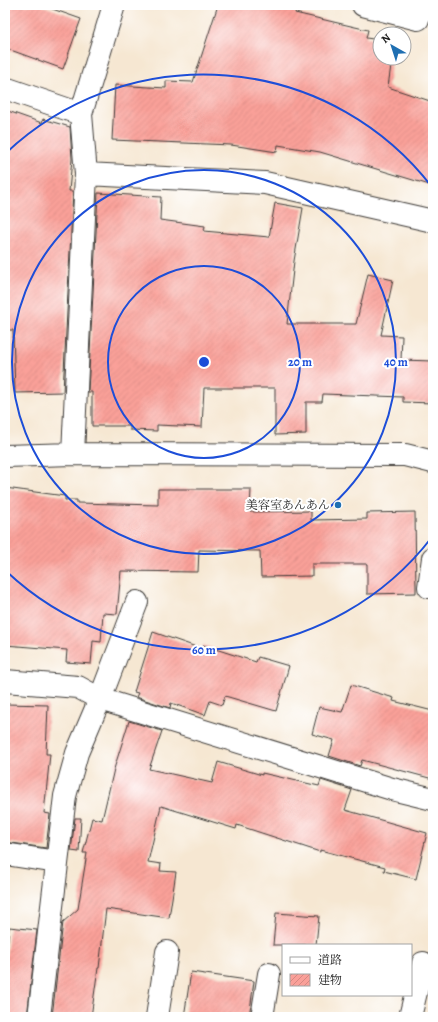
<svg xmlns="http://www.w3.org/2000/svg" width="438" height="1022" font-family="Alegreya,'Noto Serif JP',serif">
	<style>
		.building { fill: url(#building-hatch) }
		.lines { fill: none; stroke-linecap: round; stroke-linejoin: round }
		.minor-casing { stroke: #3d3a37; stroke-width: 24 }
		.minor { stroke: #fff; stroke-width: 22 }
		.ring { fill: none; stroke: #1d4ed8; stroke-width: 2 }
		.poi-dot { fill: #1f6fb2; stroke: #fff; stroke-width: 1.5 }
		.labels { text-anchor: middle; stroke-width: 4; stroke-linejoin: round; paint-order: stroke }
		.poi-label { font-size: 12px; fill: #1c1c1c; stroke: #fff; text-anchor: end }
		.centre { fill: #1d4ed8; stroke: #fff; stroke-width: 2 }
		.ring-label { font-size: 12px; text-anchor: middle; font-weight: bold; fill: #1d4ed8; stroke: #fff; stroke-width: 4; stroke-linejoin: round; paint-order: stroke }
	</style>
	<defs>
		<pattern id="building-hatch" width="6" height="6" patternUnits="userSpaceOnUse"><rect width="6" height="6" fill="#faa099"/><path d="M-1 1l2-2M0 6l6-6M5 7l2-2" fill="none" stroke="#d68983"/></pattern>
	</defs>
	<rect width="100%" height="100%" fill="#fff"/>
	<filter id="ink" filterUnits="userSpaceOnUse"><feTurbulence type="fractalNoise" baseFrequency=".025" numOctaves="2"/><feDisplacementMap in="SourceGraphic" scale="8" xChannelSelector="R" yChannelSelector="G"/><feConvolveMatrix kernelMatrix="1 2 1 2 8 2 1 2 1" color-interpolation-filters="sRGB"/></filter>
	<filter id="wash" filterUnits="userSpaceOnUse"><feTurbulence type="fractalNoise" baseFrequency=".012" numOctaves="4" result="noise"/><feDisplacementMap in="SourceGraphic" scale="16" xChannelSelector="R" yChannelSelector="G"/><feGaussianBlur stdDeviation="0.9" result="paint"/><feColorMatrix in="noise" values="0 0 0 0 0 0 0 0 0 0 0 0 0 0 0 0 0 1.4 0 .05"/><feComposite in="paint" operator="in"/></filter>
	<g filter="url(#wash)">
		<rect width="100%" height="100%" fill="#f6e7d2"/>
		<g id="blocks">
			<!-- building -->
			<path class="building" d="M5,5H41L81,19L63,69L5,48Z
				M218,5H297L295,13L368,30L366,38L380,40V58H392L388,87L433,102V186L320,152L278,145L277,152L231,145L112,140L115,85L166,88V81L193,82Z
				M5,110L42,123L43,119L70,127L72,159L69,191H73L63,392L15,393L13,330H5Z
				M98,193L161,197L160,220L205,226L204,231L269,237L275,203L303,208L294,261L287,324H356L368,274L393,280L381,335L402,336L401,360L433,361V403L403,402V397L323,394L322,402H306V434L275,435V388H204L202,427L157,425V431L130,430V426H92V392H88Z
				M5,488L65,496V500H77V503L158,505V489H251L250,512L311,511V520L367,519V513L415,512L416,593L367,594V564H312V576L261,577L260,551L199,550L198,572L121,571L117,614L103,613L101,642L93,641L91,664L66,662L67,650L5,645Z
				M153,632L202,649L203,645L256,662L258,657L289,666L276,711L225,696L222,705L210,701L205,715L171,703L170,708L136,697L138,693L134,692Z
				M351,685L394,698L393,701L433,711V779L362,760L360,766L329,756L334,740L312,734L319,707L342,712Z
				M5,704L48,705L46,754H50L44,813L50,814L46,848L5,842Z
				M129,721L162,731L149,769L212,783L218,762L262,775V773L319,786L321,780L352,790L345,810L427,833L416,879L384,871L385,867L320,850V852L237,825L236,829L161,806L148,862L161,864L160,871L176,872L169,918L106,909L99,968H98L91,1017H52L63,922L78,909L87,853H83L92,818L102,820L114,769Z
				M75,818H81L79,852L71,851Z
				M276,913L319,916L316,945H273Z
				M9,927L37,930L27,1017H5V970Z
				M191,972L254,981L249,1017H184Z"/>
		</g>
	</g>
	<g filter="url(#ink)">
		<use href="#blocks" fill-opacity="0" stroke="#3d3a37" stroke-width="1"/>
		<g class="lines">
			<defs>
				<path id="minor" d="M363,5L418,19L421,5
					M5,88L81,114
					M86,174L265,183L433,221
					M73,454L86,174L81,114L114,5
					M5,456L73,454L405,455L433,462
					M433,558L429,587H433
					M5,681L78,687L100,699L137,602
					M5,854L57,862
					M39,1017L65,796L77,753L100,699L392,789L433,799
					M157,1017L167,952
					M262,1017L269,974
					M410,1017L423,963"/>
			</defs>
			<!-- minor casing -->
			<use href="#minor" class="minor-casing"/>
			<!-- minor -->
			<use href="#minor" class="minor"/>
		</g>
	</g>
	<!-- distance rings -->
	<g class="ring">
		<circle cx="204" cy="362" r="96"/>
		<circle cx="204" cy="362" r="192"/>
		<path d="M432 537A288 288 0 0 1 6 571M6 153A288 288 0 0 1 432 187"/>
	</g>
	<!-- markers -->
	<circle class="poi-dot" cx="338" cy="505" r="4"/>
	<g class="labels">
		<!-- poi labels -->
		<g class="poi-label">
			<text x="330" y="509">美容室あんあん</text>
		</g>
	</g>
	<circle cx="204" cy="362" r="6" class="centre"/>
	<g class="ring-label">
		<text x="300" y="366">20 m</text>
		<text x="396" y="366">40 m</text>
		<text x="204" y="654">60 m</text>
	</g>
	<!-- margin -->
	<rect width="438" height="1022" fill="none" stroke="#fff" stroke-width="20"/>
	<!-- legend -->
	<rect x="282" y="944" width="130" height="52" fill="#ffffff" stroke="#a4a4a4"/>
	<rect x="290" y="957" width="20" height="6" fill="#ffffff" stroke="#a4a4a4"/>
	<text x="318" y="964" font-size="12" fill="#1c1c1c">道路</text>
	<rect x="290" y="974" width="20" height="12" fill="url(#building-hatch)" stroke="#a4a4a4"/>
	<text x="318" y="984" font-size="12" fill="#1c1c1c">建物</text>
	<!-- north arrow -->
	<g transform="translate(392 46) rotate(321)"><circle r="19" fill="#ffffff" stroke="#a4a4a4"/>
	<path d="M0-3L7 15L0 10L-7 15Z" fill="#1f6fb2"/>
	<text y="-6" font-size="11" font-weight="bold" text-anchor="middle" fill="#1c1c1c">N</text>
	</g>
</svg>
